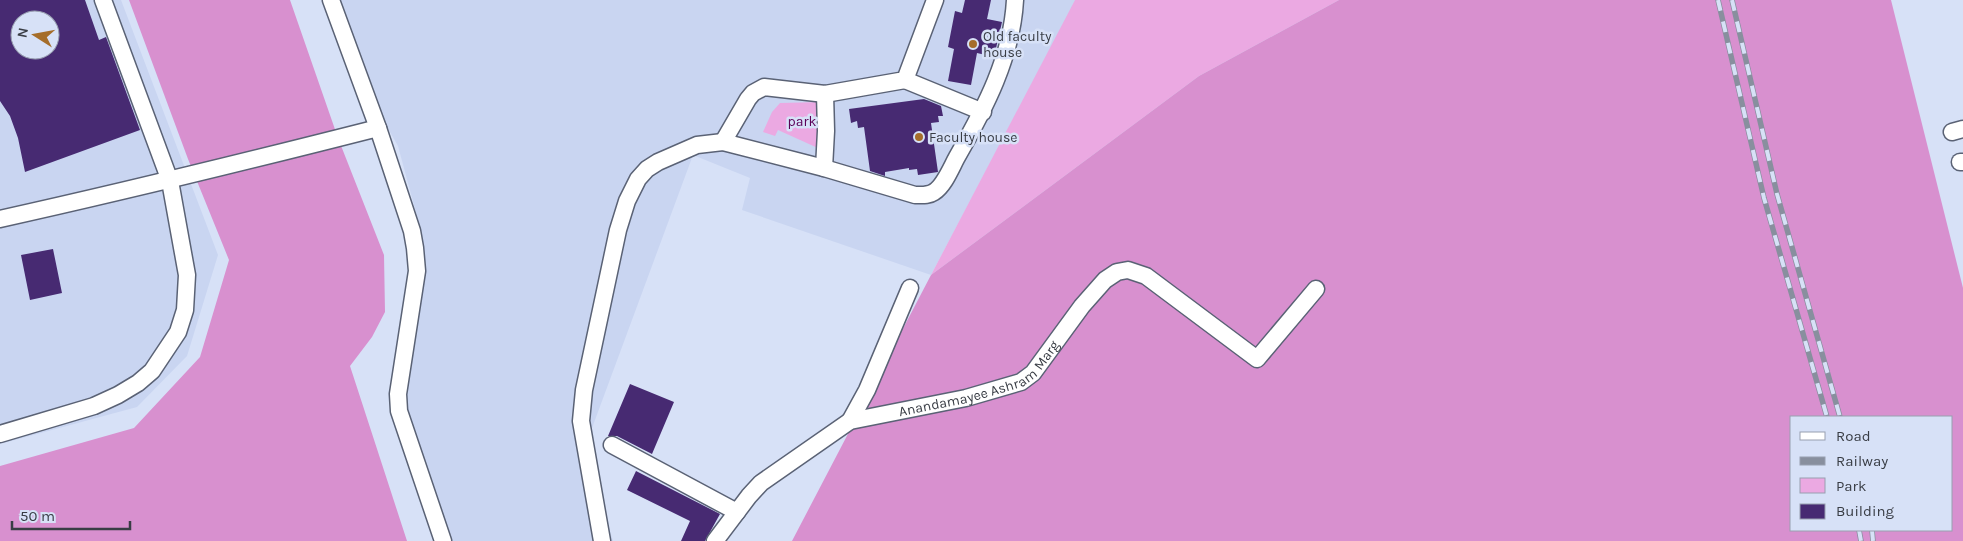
<svg xmlns="http://www.w3.org/2000/svg" width="1963" height="541" font-family="Karla,sans-serif">
	<style>
		.built { fill: #c9d5f1; fill-rule: evenodd }
		.green { fill: #eba9e2 }
		.forest { fill: #d890cf; fill-rule: evenodd }
		.building { fill: #472a72; fill-rule: evenodd }
		.lines { fill: none; stroke-linecap: round; stroke-linejoin: round }
		.minor-casing { stroke: #5a6275; stroke-width: 19 }
		.minor { stroke: #fff; stroke-width: 16 }
		.rail-casing { stroke: #888f9e; stroke-width: 5.5 }
		.rail { stroke: #d7e1f7; stroke-width: 4; stroke-dasharray: 11; stroke-linecap: butt }
		.poi-dot { fill: #a56d2a; stroke: #d7e1f7; stroke-width: 2 }
		.labels { text-anchor: middle; stroke-width: 5; stroke-linejoin: round; paint-order: stroke }
		.poi-label { font-size: 14px; fill: #393d45; stroke: #d7e1f7; text-anchor: start }
		.park-label { font-size: 14px; fill: #5b0057; stroke: #d7e1f7 }
		.street-label { font-size: 14px; fill: #393d45; stroke: #d7e1f7 }
	</style>
	<rect width="100%" height="100%" fill="#d7e1f7"/>
	<!-- built -->
	<path class="built" d="M0,0H121L218,255L187,356L137,407L0,444ZM20,20H50V50H20Z
		M337,0H1076L931,275L742,210L750,178L693,155L585,447L613,541H448L405,404L410,351L422,263L418,220L398,146L378,111Z"/>
	<!-- green -->
	<path class="green" d="M1075,0H1339L1199,76L931,275Z
		M822,102L820,149L778,130L775,136L763,132L772,112L780,103Z"/>
	<!-- forest -->
	<path class="forest" d="M129,0H290L338,138L384,255L385,312L372,337L350,366L407,541H0V466L134,428L200,357L229,260L188,159Z
		M1339,0H1891L1963,288V541H792L931,275L1199,76ZM1792,417H1952V530H1792Z"/>
	<!-- building -->
	<path class="building" d="M0,0H85L99,40L106,37L140,130L25,172L18,138L10,116L0,101ZM20,20H50V50H20Z
		M965,0H991L987,19L1002,22L994,57L977,53L971,85L948,81L954,49L948,47L955,11L962,13Z
		M924,99L941,106L943,116H938L939,122L931,123L938,172L918,175L917,169L909,170V168L885,172V176L870,171L864,127L858,128L857,121L851,123L849,109Z
		M53,249L62,293L30,300L21,255Z
		M630,384L674,402L652,454L617,436H608Z
		M636,471L720,514L705,541H681L690,521L627,490Z"/>
	<g class="lines">
		<defs>
			<g id="minor">
				<path d="M331,0L378,128L412,231L415,248L417,271L398,394L399,411L443,541"/>
				<path d="M905,80L983,112"/>
				<path d="M1952,132L1963,129"/>
				<path d="M723,142L748,99L753,93L764,87L825,94L905,80L935,0"/>
				<path d="M1960,162H1963"/>
				<path d="M824,168L826,131L825,94"/>
				<path d="M0,219C126,191 252,160 378,128"/>
				<path d="M850,421L867,390L910,288"/>
				<path d="M0,434L94,406L118,395L138,383L152,371L178,332L185,310L187,275L170,181L103,0"/>
				<path d="M612,445L737,512"/>
				<path d="M602,541L581,421L584,390L618,230L627,201L638,179L647,169L658,162L697,145L723,142L824,168L915,195C922,195 928,196 934,192C944,186 951,168 957,157C985,108 1012,57 1015,0"/>
				<path id="s1" d="M715,541L749,496L761,483L850,421L966,398L1021,382L1033,373L1082,306L1105,280L1117,272L1128,270L1146,276L1257,359L1316,289"/>
			</g>
		</defs>
		<!-- minor casing -->
		<use href="#minor" class="minor-casing"/>
		<!-- minor -->
		<use href="#minor" class="minor"/>
		<defs>
			<path id="rail" d="M1718,0L1764,198L1827,417
				M1732,0L1777,194L1840,417
				M1859,530L1861,541
				M1872,530L1873,541"/>
		</defs>
		<!-- rail casing -->
		<use href="#rail" class="rail-casing"/>
		<!-- rail -->
		<use href="#rail" class="rail"/>
	</g>
	<!-- markers -->
	<g class="poi-dot">
		<circle cx="973" cy="44" r="5"/>
		<circle cx="919" cy="137" r="5"/>
	</g>
	<g class="labels">
		<!-- poi labels -->
		<g class="poi-label">
			<text x="983" y="41">Old faculty<tspan x="983" dy="16">house</tspan></text>
			<text x="929" y="142">Faculty house</text>
		</g>
		<!-- park labels -->
		<g class="park-label">
			<text x="802" y="126">park</text>
		</g>
		<!-- street labels -->
		<g class="street-label">
			<text dy="5" stroke="none"><textPath href="#s1" startOffset="322">Anandamayee Ashram Marg</textPath></text>
		</g>
	</g>
	<!-- legend -->
	<rect x="1790" y="416" width="162" height="115" fill="#d7e1f7" stroke="#989fb0"/>
	<rect x="1800" y="432" width="25" height="8" fill="#ffffff" stroke="#989fb0"/>
	<text x="1836" y="441" font-size="15" fill="#393d45">Road</text>
	<rect x="1800" y="457" width="25" height="8" fill="#888f9e" stroke="#989fb0"/>
	<text x="1836" y="466" font-size="15" fill="#393d45">Railway</text>
	<rect x="1800" y="478" width="25" height="15" fill="#eba9e2" stroke="#989fb0"/>
	<text x="1836" y="491" font-size="15" fill="#393d45">Park</text>
	<rect x="1800" y="504" width="25" height="15" fill="#472a72" stroke="#989fb0"/>
	<text x="1836" y="516" font-size="15" fill="#393d45">Building</text>
	<!-- north arrow -->
	<g transform="translate(35 35) rotate(281)"><circle r="24" fill="#d7e1f7" stroke="#989fb0"/>
	<path d="M0-4L9 19L0 12L-9 19Z" fill="#a56d2a"/>
	<text y="-8" font-size="14" font-weight="bold" text-anchor="middle" fill="#393d45">N</text>
	</g>
	<!-- scale -->
	<path d="M12 521v8h118v-8" fill="none" stroke="#393d45" stroke-width="2.5"/>
	<text x="20" y="521" font-size="15" fill="#393d45" stroke="#d7e1f7" stroke-width="4" paint-order="stroke">50 m</text>
</svg>
